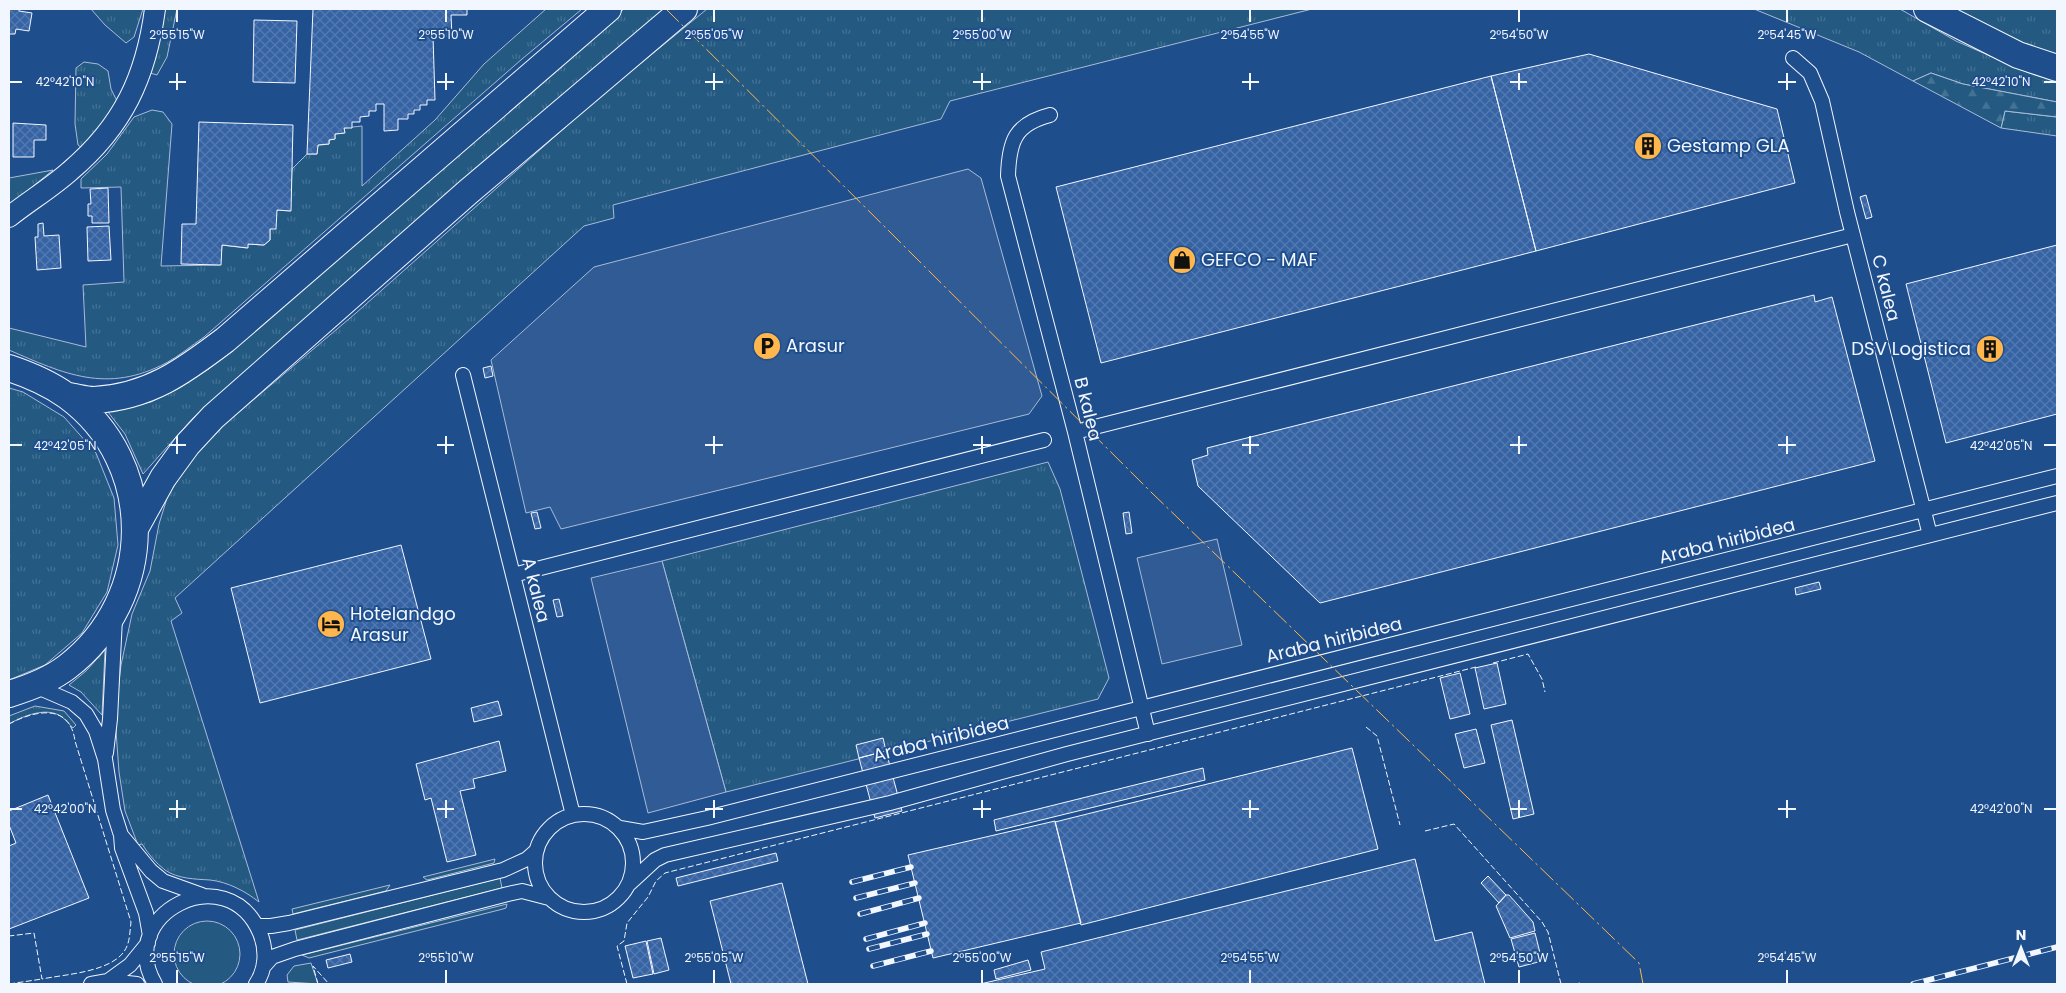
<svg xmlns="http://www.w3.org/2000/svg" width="2066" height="993" font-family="Poppins,sans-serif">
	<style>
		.grass { fill: url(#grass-tufts); stroke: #a8bbd7 }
		.forest { fill: url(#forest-firs); stroke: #a8bbd7 }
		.garden { fill: #245a82; stroke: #a8bbd7 }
		.parking { fill: #305b95; stroke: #a8bbd7 }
		.building { fill: url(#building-cross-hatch); stroke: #f2f6ff }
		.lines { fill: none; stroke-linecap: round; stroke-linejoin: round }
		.street-casing { stroke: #f2f6ff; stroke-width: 16 }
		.secondary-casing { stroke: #f2f6ff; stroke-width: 22 }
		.highway-casing { stroke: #f2f6ff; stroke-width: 28 }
		.street { stroke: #1f4e8c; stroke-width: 14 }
		.secondary { stroke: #1f4e8c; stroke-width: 20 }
		.highway { stroke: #1f4e8c; stroke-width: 26 }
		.rail-casing { stroke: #f2f6ff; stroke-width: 5.5 }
		.rail { stroke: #1f4e8c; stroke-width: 4; stroke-dasharray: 11; stroke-linecap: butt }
		.fence { stroke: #f2f6ff; stroke-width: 1; stroke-dasharray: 6 2.5; stroke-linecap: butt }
		.power { stroke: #ffb74d; stroke-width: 1; stroke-dasharray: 18 4 2.5 4; stroke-linecap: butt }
		.ticks { fill: none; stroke: #f2f6ff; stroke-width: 2 }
		.labels { text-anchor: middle; stroke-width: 4; stroke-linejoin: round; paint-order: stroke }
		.poi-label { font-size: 18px; fill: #f2f6ff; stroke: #1f4e8c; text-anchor: start }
		.street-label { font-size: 18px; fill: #f2f6ff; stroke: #1f4e8c }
		.ticks-label { font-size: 12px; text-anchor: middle; fill: #f2f6ff; stroke: #1f4e8c; stroke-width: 4; stroke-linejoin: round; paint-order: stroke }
	</style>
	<defs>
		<pattern id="grass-tufts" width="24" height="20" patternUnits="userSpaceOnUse" patternTransform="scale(1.25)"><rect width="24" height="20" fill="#245a82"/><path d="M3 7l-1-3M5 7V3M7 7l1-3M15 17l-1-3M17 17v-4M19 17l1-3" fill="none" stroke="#447295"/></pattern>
		<pattern id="forest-firs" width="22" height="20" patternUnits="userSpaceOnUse" patternTransform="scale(1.25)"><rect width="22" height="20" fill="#245a82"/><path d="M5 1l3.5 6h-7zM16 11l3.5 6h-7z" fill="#447295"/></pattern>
		<pattern id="building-cross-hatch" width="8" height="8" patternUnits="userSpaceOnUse" patternTransform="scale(1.25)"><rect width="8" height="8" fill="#3563a3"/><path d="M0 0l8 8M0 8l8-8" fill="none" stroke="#537ab1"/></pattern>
	</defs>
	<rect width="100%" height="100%" fill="#1f4e8c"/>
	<!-- grass -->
	<path class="grass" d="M91,9H143L134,37L126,43L105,25Z
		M164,9H177L167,57L157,75L150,73L160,35Z
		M546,9H582L522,59L204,337C191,346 179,356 166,363C107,394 64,374 9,350V328L86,347L83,285L124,282L121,187L81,188V179L107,154L134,117L152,110L163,112L172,124L161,266L220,265L222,245L247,248L248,244L264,245L270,240V229L277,210L290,211L292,169L307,154H317L318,145L329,144V140L335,139V134L344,133V128L362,126V186L435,120L484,64Z
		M624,9H666L556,100L193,418L143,474L125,434L108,412L151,402L181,387L210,368L442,164Z
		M707,9H1312L950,101L941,119L613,205L614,218L584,226L175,598L182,613L171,621L259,902C245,891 228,882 210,880C195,879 178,879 165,870C156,863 148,854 142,844L138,845L125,811L119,772L115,717L121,665L132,614L150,571L159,524L168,495L193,457L226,423L356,313L596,100Z
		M1754,9H1900L1956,41L2029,73L2057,81V102L1963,84L1931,73L1913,81L1859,52Z
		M1953,9H2057V57L2007,39Z
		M84,62L98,64L108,71L111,89L117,101L104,124L82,148L78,145L75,124L76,68Z
		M2005,111L2057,117V136L2001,128Z
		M53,170L9,206V178Z
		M9,388L23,392L64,417L96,453L114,498L118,545L107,592L82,633L45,665L9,680Z
		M1048,462L1060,489L1109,678L1098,699L726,792L662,561Z
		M105,650L102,715L81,692L69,685L86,671Z
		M35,706L64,711L76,725L73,728C70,725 66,720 62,717C47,706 23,716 9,724V716Z"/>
	<!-- forest -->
	<path class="forest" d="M1931,73L1963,84L2057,102V117L2005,111L2001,128L1913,81Z"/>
	<!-- garden -->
	<path class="garden" d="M495,859L494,863L427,880L423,877Z
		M500,878L502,888L297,940L295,930Z
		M390,885L386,891L293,914L292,909Z
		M507,904L506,908L503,909L309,958L302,955Z
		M174 954a33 33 0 1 1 66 0a33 33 0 1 1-66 0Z
		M311,963L318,984L288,982L287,975L294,966Z"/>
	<!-- parking -->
	<path class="parking" d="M968,169L981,178L1042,396L1029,414L561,529L550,507L526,513L491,360L594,267Z
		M1217,539L1242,645L1162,664L1137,558Z
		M662,561L726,792L648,813L591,578Z"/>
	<!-- building -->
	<path class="building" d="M9,9H19V11L32,13L29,31L16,29L15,34H9Z
		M313,9H467V15H451L452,36H433L435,100H427V105H420V110H414V114H408V119H398V130L384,131V104H376V111H369V116L360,117V122H352V128H344L345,133L335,134V139L329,140V144L318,145L317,154H307Z
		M254,20L297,21L295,83L253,82Z
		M1589,54L1777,109L1795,183L1536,251L1491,76Z
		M1491,76L1536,251L1101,363L1056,187Z
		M199,122L293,125L291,211L277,210L276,229H270V240L264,245L248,244V248L222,245L221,265L181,264L182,224H196Z
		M13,123L46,125V140H34V157H13Z
		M108,188L109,223H92V216H88V204H91L90,189Z
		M1866,195L1872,217L1866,219L1860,197Z
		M43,223L44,236L59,235L61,268L37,270L35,237H38V224Z
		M109,226L111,260L88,261L87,227Z
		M2057,245V414L1946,443L1906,284Z
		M1814,295L1815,302L1832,297L1875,461L1320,603L1198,486L1192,460L1208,455L1207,448Z
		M491,366L493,376L485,378L483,368Z
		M537,512L541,528L535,529L531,513Z
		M1129,512L1132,533L1126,534L1123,513Z
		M401,545L431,659L260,703L231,588Z
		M1819,582L1821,589L1796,595L1795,588Z
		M559,599L563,616L557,617L553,600Z
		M1497,663L1506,704L1484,709L1475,668Z
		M1460,673L1470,714L1450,719L1440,678Z
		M498,701L502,715L474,722L471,708Z
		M1512,720L1534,814L1513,819L1491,725Z
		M1476,729L1485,763L1464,768L1455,734Z
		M883,738L886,751L859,758L856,745Z
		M499,741L506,771L473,779L475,788L460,791L476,855L447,862L431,798L425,800L416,764Z
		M1352,748L1378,849L1081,925L1055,822Z
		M886,751L902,811L875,818L859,758Z
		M1203,768L1205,780L996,831L994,820Z
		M48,795L89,898L9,929V846L16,843L9,825V811Z
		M1055,821L1081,923L933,958L908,855Z
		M776,853L778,861L678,886L676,878Z
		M1415,859L1435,941L1472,932L1485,984H980L1045,969L1041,952Z
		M1488,876L1506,895L1499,903L1481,883Z
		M782,883L808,984H731L710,901Z
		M1506,895H1509L1533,922L1535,931L1510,938L1496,906Z
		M1535,933L1542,961L1519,967L1511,939Z
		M661,938L669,970L654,974L647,941Z
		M646,941L653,974L633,978L625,946Z
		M350,954L352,962L328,968L326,960Z
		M1028,960L1031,970L996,979L994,970Z"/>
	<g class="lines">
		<defs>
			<path id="street" d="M1793,58L1810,73L1822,101L1847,212L1930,535
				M1050,115C1015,124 1009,141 1008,176L1075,432L1148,734
				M463,375L573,815
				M1075,432L1853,235
				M513,575L1044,440
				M35,686L72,702L86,714L96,731L105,759L113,810L121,835L122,848L146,913L150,936
				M106,753L110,719L115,618
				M535 863a49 49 0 1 1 98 0a49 49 0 1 1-98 0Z
				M620,828L643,832L707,818L2057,476
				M121,835L151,871L163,881L202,895
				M630,883L655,860L665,855L890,803L1067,754L2057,503
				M257,926H271L289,923L503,870L527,859L536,851
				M264,966L272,957L295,949L508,894L522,891L549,898
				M108,981L130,965L148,943
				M91,984L108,981L137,984
				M155,984C114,914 227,856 260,933C267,950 266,969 256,984"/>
			<path id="secondary" d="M9,217C29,201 51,188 70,171C123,126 146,77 155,9"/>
			<path id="highway" d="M1927,9L2018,55L2057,68
				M9,368C30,375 49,383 67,396C159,463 156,599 67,667C50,680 29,688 9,694
				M68,396C76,397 86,400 94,400C149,397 184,371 225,340L608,9
				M136,527L163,478L187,445L213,417L468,192L684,9"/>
		</defs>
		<!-- street casing -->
		<use href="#street" class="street-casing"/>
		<!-- secondary casing -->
		<use href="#secondary" class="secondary-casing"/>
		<!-- highway casing -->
		<use href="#highway" class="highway-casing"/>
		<!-- street -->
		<use href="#street" class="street"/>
		<!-- secondary -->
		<use href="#secondary" class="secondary"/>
		<!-- highway -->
		<use href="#highway" class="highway"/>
		<defs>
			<path id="rail" d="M852,882L911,867
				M856,898L915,883
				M860,914L919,898
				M866,939L925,923
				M869,949L927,934
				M873,966L931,951
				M1913,984L2057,947"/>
		</defs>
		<!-- rail casing -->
		<use href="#rail" class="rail-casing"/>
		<!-- rail -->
		<use href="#rail" class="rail"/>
		<!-- fence -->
		<path class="fence" d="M1493,663L1528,654L1542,679L1545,692
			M9,724C35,710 70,703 75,741L131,922C130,930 130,939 127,946C117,972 66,974 42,979L34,933L9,936
			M1366,727L1377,736L1400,825
			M1425,831L1454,824L1542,922L1548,932L1561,984
			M9,984L42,979
			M318,984L313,966L329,984
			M627,984L617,946L624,941L627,923L648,897L656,881L665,873L1476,667
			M1576,984L1580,983"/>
		<!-- power -->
		<path class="power" d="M666,9L1152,493L1639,963L1643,984"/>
	</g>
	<!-- ticks -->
	<path class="ticks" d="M177,10V22M446,10V22M714,10V22M982,10V22M1250,10V22M1519,10V22M1787,10V22M177,73V90M446,73V90M714,73V90M982,73V90M1250,73V90M1519,73V90M1787,73V90M10,82H22M169,82H186M437,82H454M705,82H723M973,82H991M1242,82H1259M1510,82H1527M1778,82H1796M2044,82H2056M177,436V454M446,436V454M714,436V454M982,436V454M1250,436V454M1519,436V454M1787,436V454M10,445H22M169,445H186M437,445H454M705,445H723M973,445H991M1242,445H1259M1510,445H1527M1778,445H1796M2044,445H2056M177,800V818M446,800V818M714,800V818M982,800V818M1250,800V818M1519,800V818M1787,800V818M10,809H22M169,809H186M437,809H454M705,809H723M973,809H991M1242,809H1259M1510,809H1527M1778,809H1796M2044,809H2056M177,970V983M446,970V983M714,970V983M982,970V983M1250,970V983M1519,970V983M1787,970V983"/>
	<!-- icons -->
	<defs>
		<symbol id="building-disc" viewBox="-11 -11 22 22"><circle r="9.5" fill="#ffb74d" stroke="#1f4e8c"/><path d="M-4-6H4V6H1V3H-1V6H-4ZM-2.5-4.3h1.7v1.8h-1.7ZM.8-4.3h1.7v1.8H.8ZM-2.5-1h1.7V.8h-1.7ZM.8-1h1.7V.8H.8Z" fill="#111"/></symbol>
		<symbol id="shop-disc" viewBox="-11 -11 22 22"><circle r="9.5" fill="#ffb74d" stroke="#1f4e8c"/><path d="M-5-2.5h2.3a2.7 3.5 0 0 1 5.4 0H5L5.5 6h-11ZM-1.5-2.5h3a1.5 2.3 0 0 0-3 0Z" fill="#111"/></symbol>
		<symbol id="parking-disc" viewBox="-11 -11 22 22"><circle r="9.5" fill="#ffb74d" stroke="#1f4e8c"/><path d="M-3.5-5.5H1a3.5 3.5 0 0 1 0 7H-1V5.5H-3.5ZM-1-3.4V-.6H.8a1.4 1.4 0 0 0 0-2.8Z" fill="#111"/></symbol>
		<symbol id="hotel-disc" viewBox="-11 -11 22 22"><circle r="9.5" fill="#ffb74d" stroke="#1f4e8c"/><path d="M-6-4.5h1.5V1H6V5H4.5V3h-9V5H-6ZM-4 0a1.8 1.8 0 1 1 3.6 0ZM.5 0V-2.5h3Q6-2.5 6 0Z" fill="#111"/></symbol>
	</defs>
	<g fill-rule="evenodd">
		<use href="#building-disc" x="1632" y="130" width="32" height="32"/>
		<use href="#shop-disc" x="1166" y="244" width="32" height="32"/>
		<use href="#parking-disc" x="751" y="330" width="32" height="32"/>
		<use href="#building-disc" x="1974" y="333" width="32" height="32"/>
		<use href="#hotel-disc" x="315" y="608" width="32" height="32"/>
	</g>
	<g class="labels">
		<!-- poi labels -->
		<g class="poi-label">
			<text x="1667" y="152">Gestamp GLA</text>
			<text x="1201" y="266">GEFCO - MAF</text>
			<text x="786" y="352">Arasur</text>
			<text x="1971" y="355" text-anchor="end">DSV Logistica</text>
			<text x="350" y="620">Hotelandgo<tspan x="350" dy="21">Arasur</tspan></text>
		</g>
		<!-- street labels -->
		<g class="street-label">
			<text transform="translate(1886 288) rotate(76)" y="6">C kalea</text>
			<text transform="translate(1088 409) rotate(76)" y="6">B kalea</text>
			<text transform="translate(1727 541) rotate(-14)" y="6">Araba hiribidea</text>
			<text transform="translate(536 590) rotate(76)" y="6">A kalea</text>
			<text transform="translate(1334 640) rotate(-14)" y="6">Araba hiribidea</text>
			<text transform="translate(941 739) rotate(-14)" y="6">Araba hiribidea</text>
		</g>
	</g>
	<g class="ticks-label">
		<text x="177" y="39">2°55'15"W</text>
		<text x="446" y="39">2°55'10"W</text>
		<text x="714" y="39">2°55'05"W</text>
		<text x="982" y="39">2°55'00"W</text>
		<text x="1250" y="39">2°54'55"W</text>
		<text x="1519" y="39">2°54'50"W</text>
		<text x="1787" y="39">2°54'45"W</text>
		<text x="65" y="86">42°42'10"N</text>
		<text x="2001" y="86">42°42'10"N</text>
		<text x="65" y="450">42°42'05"N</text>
		<text x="2001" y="450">42°42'05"N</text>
		<text x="65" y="813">42°42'00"N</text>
		<text x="2001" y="813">42°42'00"N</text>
		<text x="177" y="962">2°55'15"W</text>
		<text x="446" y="962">2°55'10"W</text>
		<text x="714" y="962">2°55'05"W</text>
		<text x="982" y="962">2°55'00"W</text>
		<text x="1250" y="962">2°54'55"W</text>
		<text x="1519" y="962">2°54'50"W</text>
		<text x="1787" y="962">2°54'45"W</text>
	</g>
	<!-- border -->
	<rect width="2066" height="993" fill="none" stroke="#f2f6ff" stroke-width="20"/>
	<!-- north arrow -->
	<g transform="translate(2021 948)" stroke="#1f4e8c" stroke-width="4" paint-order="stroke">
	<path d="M0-4L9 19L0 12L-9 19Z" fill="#f2f6ff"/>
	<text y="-8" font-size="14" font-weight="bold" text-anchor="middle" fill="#f2f6ff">N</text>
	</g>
</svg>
